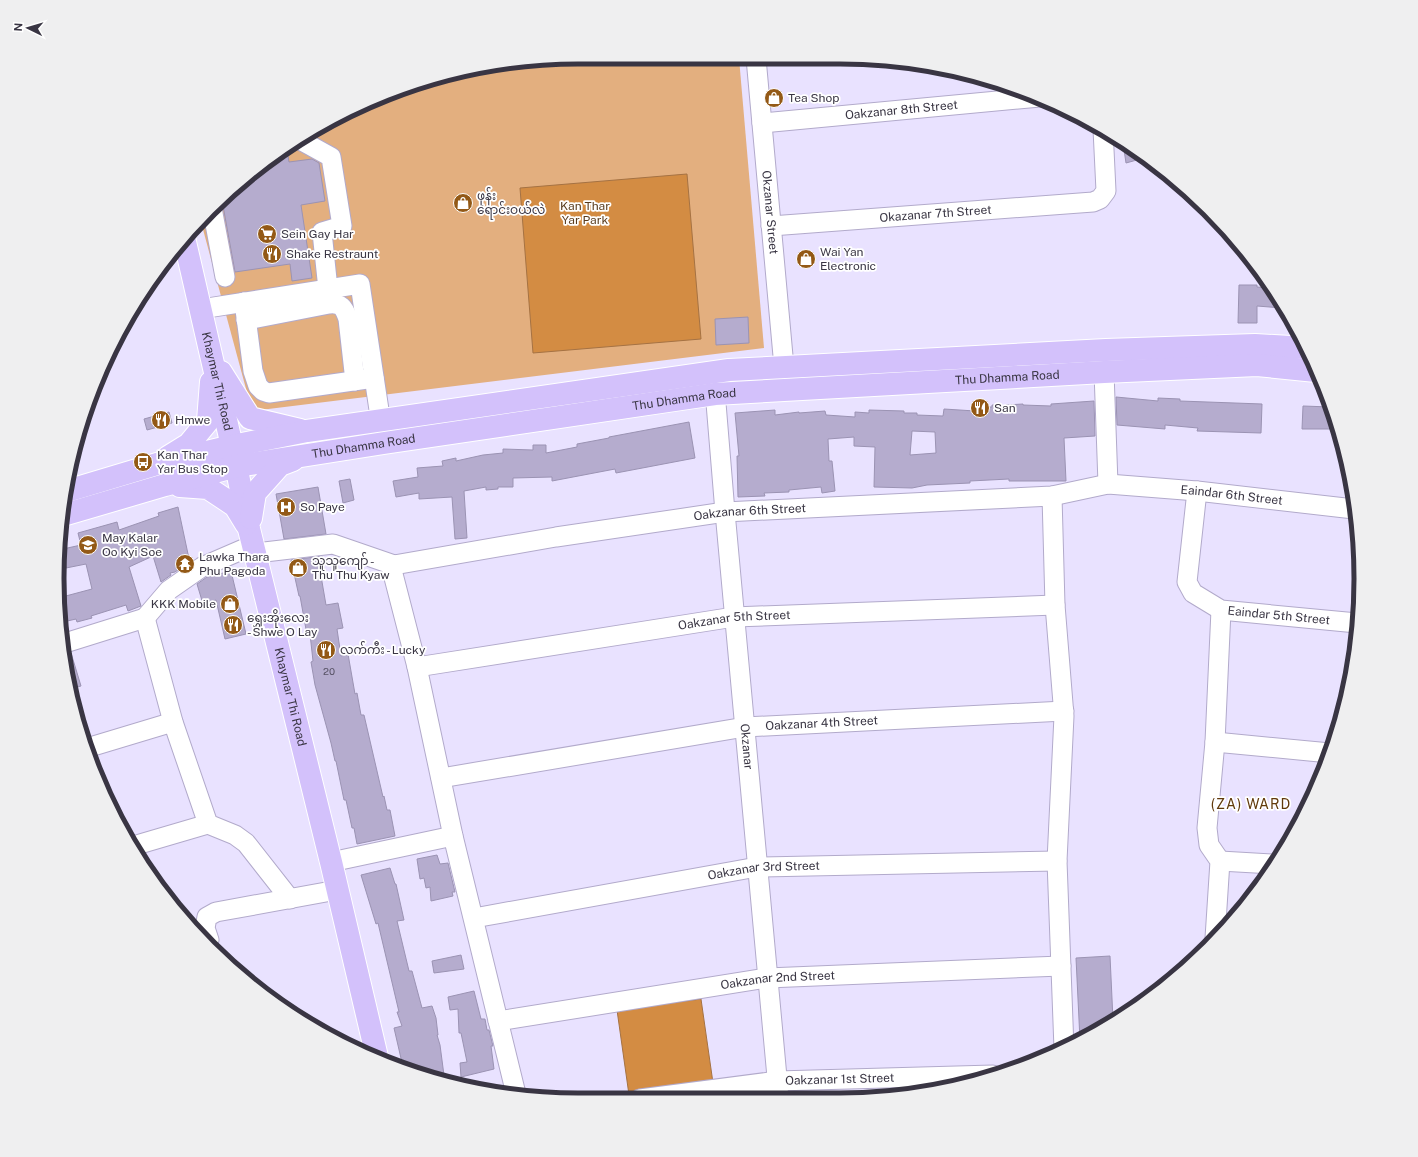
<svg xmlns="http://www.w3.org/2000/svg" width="1418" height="1157" font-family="'Public Sans','Noto Sans Myanmar',sans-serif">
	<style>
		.green { fill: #e3af7f }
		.water { fill: #d38c43; stroke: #a57243 }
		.building { fill: #b5acce; stroke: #9b93b3; fill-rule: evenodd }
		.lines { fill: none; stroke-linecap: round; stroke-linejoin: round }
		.minor-casing { stroke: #b2aacb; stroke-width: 21 }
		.major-casing { stroke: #fff; stroke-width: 24 }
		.minor { stroke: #fff; stroke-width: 19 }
		.major { stroke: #d3c1fb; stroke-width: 22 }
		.labels { text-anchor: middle; stroke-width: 3.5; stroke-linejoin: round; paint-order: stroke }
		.number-label { font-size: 10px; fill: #585366 }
		.poi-label { font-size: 12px; fill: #393543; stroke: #fff; text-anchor: start }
		.street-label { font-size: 12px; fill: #393543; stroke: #fff }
		.park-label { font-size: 12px; fill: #593b1d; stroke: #fff }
		.quarter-label { font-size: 14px; letter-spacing: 1px; fill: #61390b; stroke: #fff }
		.rim { fill: none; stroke: #393543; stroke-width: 5 }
	</style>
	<rect width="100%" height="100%" fill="#e9e2ff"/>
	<!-- green -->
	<path class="green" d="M579,57L739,58L764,348L252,411L201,222L210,210L318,127L444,75Z"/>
	<!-- water -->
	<path class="water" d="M687,174L701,339L533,353L520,188Z
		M701,999L713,1083L629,1095L617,1010Z"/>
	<!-- building -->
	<path class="building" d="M1123,143L1124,144L1144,158L1126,163Z
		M287,150L289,162L312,159L319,163L325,201L301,205L312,278L292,281L290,264L235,272L222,200Z
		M1239,285H1257V287L1270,288L1282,308L1257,306V323H1238Z
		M748,317L749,343L716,345L715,319Z
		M1116,397L1158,401V398L1180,399V401L1262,404L1261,433L1197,431L1198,428L1165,425V429L1117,425Z
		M1094,401L1095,436L1064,438L1066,481H1009V479L970,481V483L927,485L912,488L874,487L875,447L854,446V437L828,439L829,461H832L835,491L822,493L821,487L789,490V492L764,493L765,496L738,497L737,456H739L735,413L775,410V415L799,412V413L825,411L826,415L855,417V412L869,413V410L904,411V413H917V415L943,416L944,409L975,411V407H992V405L1006,406V405L1023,404V405L1051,406V404ZM912,431L935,432L936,453L910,455Z
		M1303,406L1330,407L1335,422V429H1302Z
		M169,412L172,423L147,430L144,419Z
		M689,422L695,458L616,473L615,469L552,481V477L513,478V487H498V489L486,490V487L464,491L467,538L455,539L452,497L419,499V493L396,497L393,481L418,477L417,468L443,466L442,461L456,458V461L483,455L503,453V449L533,450V445H546V453L577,447V444L609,438V437Z
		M350,479L354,500L343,503L339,481Z
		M318,487L326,534L284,539L276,494Z
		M178,507L188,554L193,560L175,572L170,573L171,575L161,582L153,556L129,567L141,606L128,611L126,605L91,616L92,618L77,622L76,619L63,622L62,597L92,589L86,564L66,568L63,549L81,545L78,533L117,522L119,530L159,516L158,513Z
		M322,556L325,575L321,576L326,605L338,603L343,628L337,629L341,656L348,654L355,694L357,693L361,715H364L383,797L384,796L387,810H390L395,836L357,844L354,828H352L346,800H344L336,761H335L331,743L315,685L311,662L313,661L310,634L307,635L300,596H299L291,560Z
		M231,571L246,634L225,639L216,600L203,604L197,584L207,577Z
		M71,653L81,686L70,689L67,680L65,654Z
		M437,855L440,864L448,863L455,892H452L453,896L431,901L430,887L426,888L424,878L420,879L417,859Z
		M390,868L395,884H396L404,920L397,921L409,971H412L422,1008L432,1006L436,1018L438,1035H437L440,1045L445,1083L403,1067L394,1028L402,1026L397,1012H399L378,923L376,924L361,875Z
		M461,955L464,969L434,973L432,961Z
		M1110,956L1113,1020L1080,1040L1076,958Z
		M474,991L481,1019H485L487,1030H489L493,1046H491L494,1069L461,1077L460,1063L467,1062L461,1033H459L458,1009L450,1010L448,997Z"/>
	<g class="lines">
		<defs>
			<g id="minor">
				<path id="s1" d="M756,58L784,367"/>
				<path id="s2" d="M762,123L1040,97"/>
				<path d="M302,139V141L331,157L342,226L322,232L328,289"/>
				<path d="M212,208L225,277"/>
				<path id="s3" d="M771,226L1093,202L1100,199L1106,191L1103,129"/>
				<path d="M244,302L253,371L258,386L263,391L269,393L374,378"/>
				<path d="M201,309L360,284L384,443"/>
				<path d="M246,320L329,304C341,303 344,307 348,319L355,381"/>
				<path d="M1104,372L1108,484"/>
				<path id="s4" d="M714,379L725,512L779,1099"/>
				<path id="s5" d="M1197,491L1187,582L1193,593L1221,610L1357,623"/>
				<path d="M1052,496L1055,605L1064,716L1057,861L1064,1049"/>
				<path d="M256,553L333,544L394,565"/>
				<path id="s6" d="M394,565L556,537L725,512L1052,496L1108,484L1197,491L1354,509"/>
				<path d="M394,565L392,570L417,667L453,836L516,1094"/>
				<path d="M145,618L173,722L208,824L235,835L246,843L290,899"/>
				<path d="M145,618L169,590L202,567L253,545"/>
				<path d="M65,643L145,618"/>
				<path id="s7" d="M417,667L734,617L1055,605"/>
				<path d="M1215,742L1330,753"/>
				<path d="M90,747L173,722"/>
				<path id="s8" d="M441,778L745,727L1064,711"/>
				<path d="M133,846L208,824"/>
				<path d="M1220,861L1273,864"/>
				<path d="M331,862L453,836"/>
				<path id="s9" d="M474,918L757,867L1057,861"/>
				<path d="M1215,938L1220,861L1209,845L1207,828L1215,742L1221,610"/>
				<path d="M209,940L205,928L207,917L216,912L337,890"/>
				<path id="s10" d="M498,1021L767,978L1061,966"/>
				<path id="s11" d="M640,1099L777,1081L993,1075"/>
			</g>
			<g id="major">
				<path id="s12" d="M185,242L232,446L249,529L331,862L377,1057"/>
				<path d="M221,372L250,418L300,430"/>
				<path d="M168,457L189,444L208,421L211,382"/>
				<path d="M180,486L208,488L235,506L246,524"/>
				<path d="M67,491L157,464L232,446L307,431L729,370L1106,350L1255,345L1307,348"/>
				<path id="s13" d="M63,515L165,485L237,466L384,443L715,394L1104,372L1257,365L1316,371"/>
				<path d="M251,518L255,493L280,465L293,460"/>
			</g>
		</defs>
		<!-- minor casing -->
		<use href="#minor" class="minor-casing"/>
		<!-- major casing -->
		<use href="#major" class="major-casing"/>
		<!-- minor -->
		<use href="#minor" class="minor"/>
		<!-- major -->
		<use href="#major" class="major"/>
	</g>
	<!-- icons -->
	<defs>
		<symbol id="shop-disc" viewBox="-11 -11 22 22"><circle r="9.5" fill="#935916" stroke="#fff"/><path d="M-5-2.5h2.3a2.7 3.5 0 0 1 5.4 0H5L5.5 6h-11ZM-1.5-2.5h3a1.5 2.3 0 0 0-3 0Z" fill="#fff"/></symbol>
		<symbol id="supermarket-disc" viewBox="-11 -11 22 22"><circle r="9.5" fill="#935916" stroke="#fff"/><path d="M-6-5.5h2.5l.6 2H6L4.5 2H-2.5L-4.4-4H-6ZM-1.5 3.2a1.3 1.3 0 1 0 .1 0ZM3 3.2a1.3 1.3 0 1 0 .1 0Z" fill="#fff"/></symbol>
		<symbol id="restaurant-disc" viewBox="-11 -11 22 22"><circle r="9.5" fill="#935916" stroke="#fff"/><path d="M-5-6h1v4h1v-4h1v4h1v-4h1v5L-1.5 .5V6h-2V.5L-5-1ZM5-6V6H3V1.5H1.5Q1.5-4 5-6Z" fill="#fff"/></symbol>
		<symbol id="bus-disc" viewBox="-11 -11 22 22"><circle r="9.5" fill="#935916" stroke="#fff"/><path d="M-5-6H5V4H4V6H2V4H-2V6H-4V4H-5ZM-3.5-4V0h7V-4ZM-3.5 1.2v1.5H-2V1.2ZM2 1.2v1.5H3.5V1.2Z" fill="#fff"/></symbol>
		<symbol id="hospital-disc" viewBox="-11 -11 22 22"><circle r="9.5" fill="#935916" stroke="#fff"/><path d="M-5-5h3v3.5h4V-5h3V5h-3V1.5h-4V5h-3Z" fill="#fff"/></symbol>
		<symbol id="school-disc" viewBox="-11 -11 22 22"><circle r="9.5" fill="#935916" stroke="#fff"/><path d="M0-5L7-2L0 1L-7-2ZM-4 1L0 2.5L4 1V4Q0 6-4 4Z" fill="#fff"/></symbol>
		<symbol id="temple-disc" viewBox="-11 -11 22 22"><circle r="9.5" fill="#935916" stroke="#fff"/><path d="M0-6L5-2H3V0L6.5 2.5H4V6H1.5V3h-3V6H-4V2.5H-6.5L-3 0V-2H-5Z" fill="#fff"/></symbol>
	</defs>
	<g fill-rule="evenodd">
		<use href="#shop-disc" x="763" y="87" width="22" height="22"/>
		<use href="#shop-disc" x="452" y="192" width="22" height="22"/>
		<use href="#supermarket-disc" x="256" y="223" width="22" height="22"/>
		<use href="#restaurant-disc" x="261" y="243" width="22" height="22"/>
		<use href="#shop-disc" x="795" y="248" width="22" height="22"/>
		<use href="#restaurant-disc" x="969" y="397" width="22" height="22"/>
		<use href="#restaurant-disc" x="150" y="409" width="22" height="22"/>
		<use href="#bus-disc" x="132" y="451" width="22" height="22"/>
		<use href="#hospital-disc" x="275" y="496" width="22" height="22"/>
		<use href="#school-disc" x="77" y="534" width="22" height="22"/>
		<use href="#temple-disc" x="174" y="553" width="22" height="22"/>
		<use href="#shop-disc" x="287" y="557" width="22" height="22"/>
		<use href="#shop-disc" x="219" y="593" width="22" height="22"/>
		<use href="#restaurant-disc" x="222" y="614" width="22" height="22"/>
		<use href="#restaurant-disc" x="315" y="639" width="22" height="22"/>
	</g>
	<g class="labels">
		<!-- number labels -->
		<g class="number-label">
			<text x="329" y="675">20</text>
		</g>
		<!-- poi labels -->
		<g class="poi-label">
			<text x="788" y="102">Tea Shop</text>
			<text x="477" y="200">ဖုန်း<tspan x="477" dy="14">ရောင်းဝယ်လဲ</tspan></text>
			<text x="281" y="238">Sein Gay Har</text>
			<text x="820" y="256">Wai Yan<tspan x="820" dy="14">Electronic</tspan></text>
			<text x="286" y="258">Shake Restraunt</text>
			<text x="994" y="412">San</text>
			<text x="175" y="424">Hmwe</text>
			<text x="157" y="459">Kan Thar<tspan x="157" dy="14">Yar Bus Stop</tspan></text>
			<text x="300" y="511">So Paye</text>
			<text x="102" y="542">May Kalar<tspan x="102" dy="14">Oo Kyi Soe</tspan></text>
			<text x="199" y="561">Lawka Thara<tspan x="199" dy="14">Phu Pagoda</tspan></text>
			<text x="312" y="565">သူသူကျော် -<tspan x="312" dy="14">Thu Thu Kyaw</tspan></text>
			<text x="216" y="608" text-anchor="end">KKK Mobile</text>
			<text x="247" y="622">ရွှေးအိုးလေး<tspan x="247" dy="14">- Shwe O Lay</tspan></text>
			<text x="340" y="654">လက်ကီး - Lucky</text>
		</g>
		<!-- street labels -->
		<g class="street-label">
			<text dy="4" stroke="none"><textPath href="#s2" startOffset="140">Oakzanar 8th Street</textPath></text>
			<text dy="4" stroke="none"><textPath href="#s1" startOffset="155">Okzanar Street</textPath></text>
			<text dy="4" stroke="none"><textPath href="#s3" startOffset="165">Okazanar 7th Street</textPath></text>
			<text dy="4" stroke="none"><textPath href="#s13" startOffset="957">Thu Dhamma Road</textPath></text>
			<text dy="4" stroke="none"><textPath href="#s12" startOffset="143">Khaymar Thi Road</textPath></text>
			<text dy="4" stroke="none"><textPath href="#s13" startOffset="633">Thu Dhamma Road</textPath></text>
			<text dy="4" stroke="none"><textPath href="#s13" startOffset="309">Thu Dhamma Road</textPath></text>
			<text dy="4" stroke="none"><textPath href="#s6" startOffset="844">Eaindar 6th Street</textPath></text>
			<text dy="4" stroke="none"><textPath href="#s6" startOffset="360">Oakzanar 6th Street</textPath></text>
			<text dy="4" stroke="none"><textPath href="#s5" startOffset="195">Eaindar 5th Street</textPath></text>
			<text dy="4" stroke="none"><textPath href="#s7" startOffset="321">Oakzanar 5th Street</textPath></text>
			<text dy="4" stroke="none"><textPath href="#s12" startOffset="467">Khaymar Thi Road</textPath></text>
			<text dy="4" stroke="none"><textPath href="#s8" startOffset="385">Oakzanar 4th Street</textPath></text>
			<text dy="4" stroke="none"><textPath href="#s4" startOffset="369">Okzanar</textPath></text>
			<text dy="4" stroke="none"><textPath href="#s9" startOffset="294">Oakzanar 3rd Street</textPath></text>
			<text dy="4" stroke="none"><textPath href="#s10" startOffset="283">Oakzanar 2nd Street</textPath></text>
			<text dy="4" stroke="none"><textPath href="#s11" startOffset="201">Oakzanar 1st Street</textPath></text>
		</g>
		<!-- park labels -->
		<g class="park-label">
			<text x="585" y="210">Kan Thar<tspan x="585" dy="14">Yar Park</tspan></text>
		</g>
		<!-- quarter labels -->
		<g class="quarter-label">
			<text x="1251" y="809">(ZA) WARD</text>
		</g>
	</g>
	<!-- crop -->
	<path d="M0 0H1418V1157H0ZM578 64H840A514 514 0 0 1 1354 578V579A514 514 0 0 1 840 1093H578A514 514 0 0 1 64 579V578A514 514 0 0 1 578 64Z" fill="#efeff0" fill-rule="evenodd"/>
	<path class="rim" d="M578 64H840A514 514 0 0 1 1354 578V579A514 514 0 0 1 840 1093H578A514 514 0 0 1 64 579V578A514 514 0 0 1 578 64Z"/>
	<!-- north arrow -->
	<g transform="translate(28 28) rotate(275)" stroke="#ffffff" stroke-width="3" paint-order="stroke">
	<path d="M0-3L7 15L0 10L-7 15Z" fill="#393543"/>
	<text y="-6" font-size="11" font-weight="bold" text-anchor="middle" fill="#393543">N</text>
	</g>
</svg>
